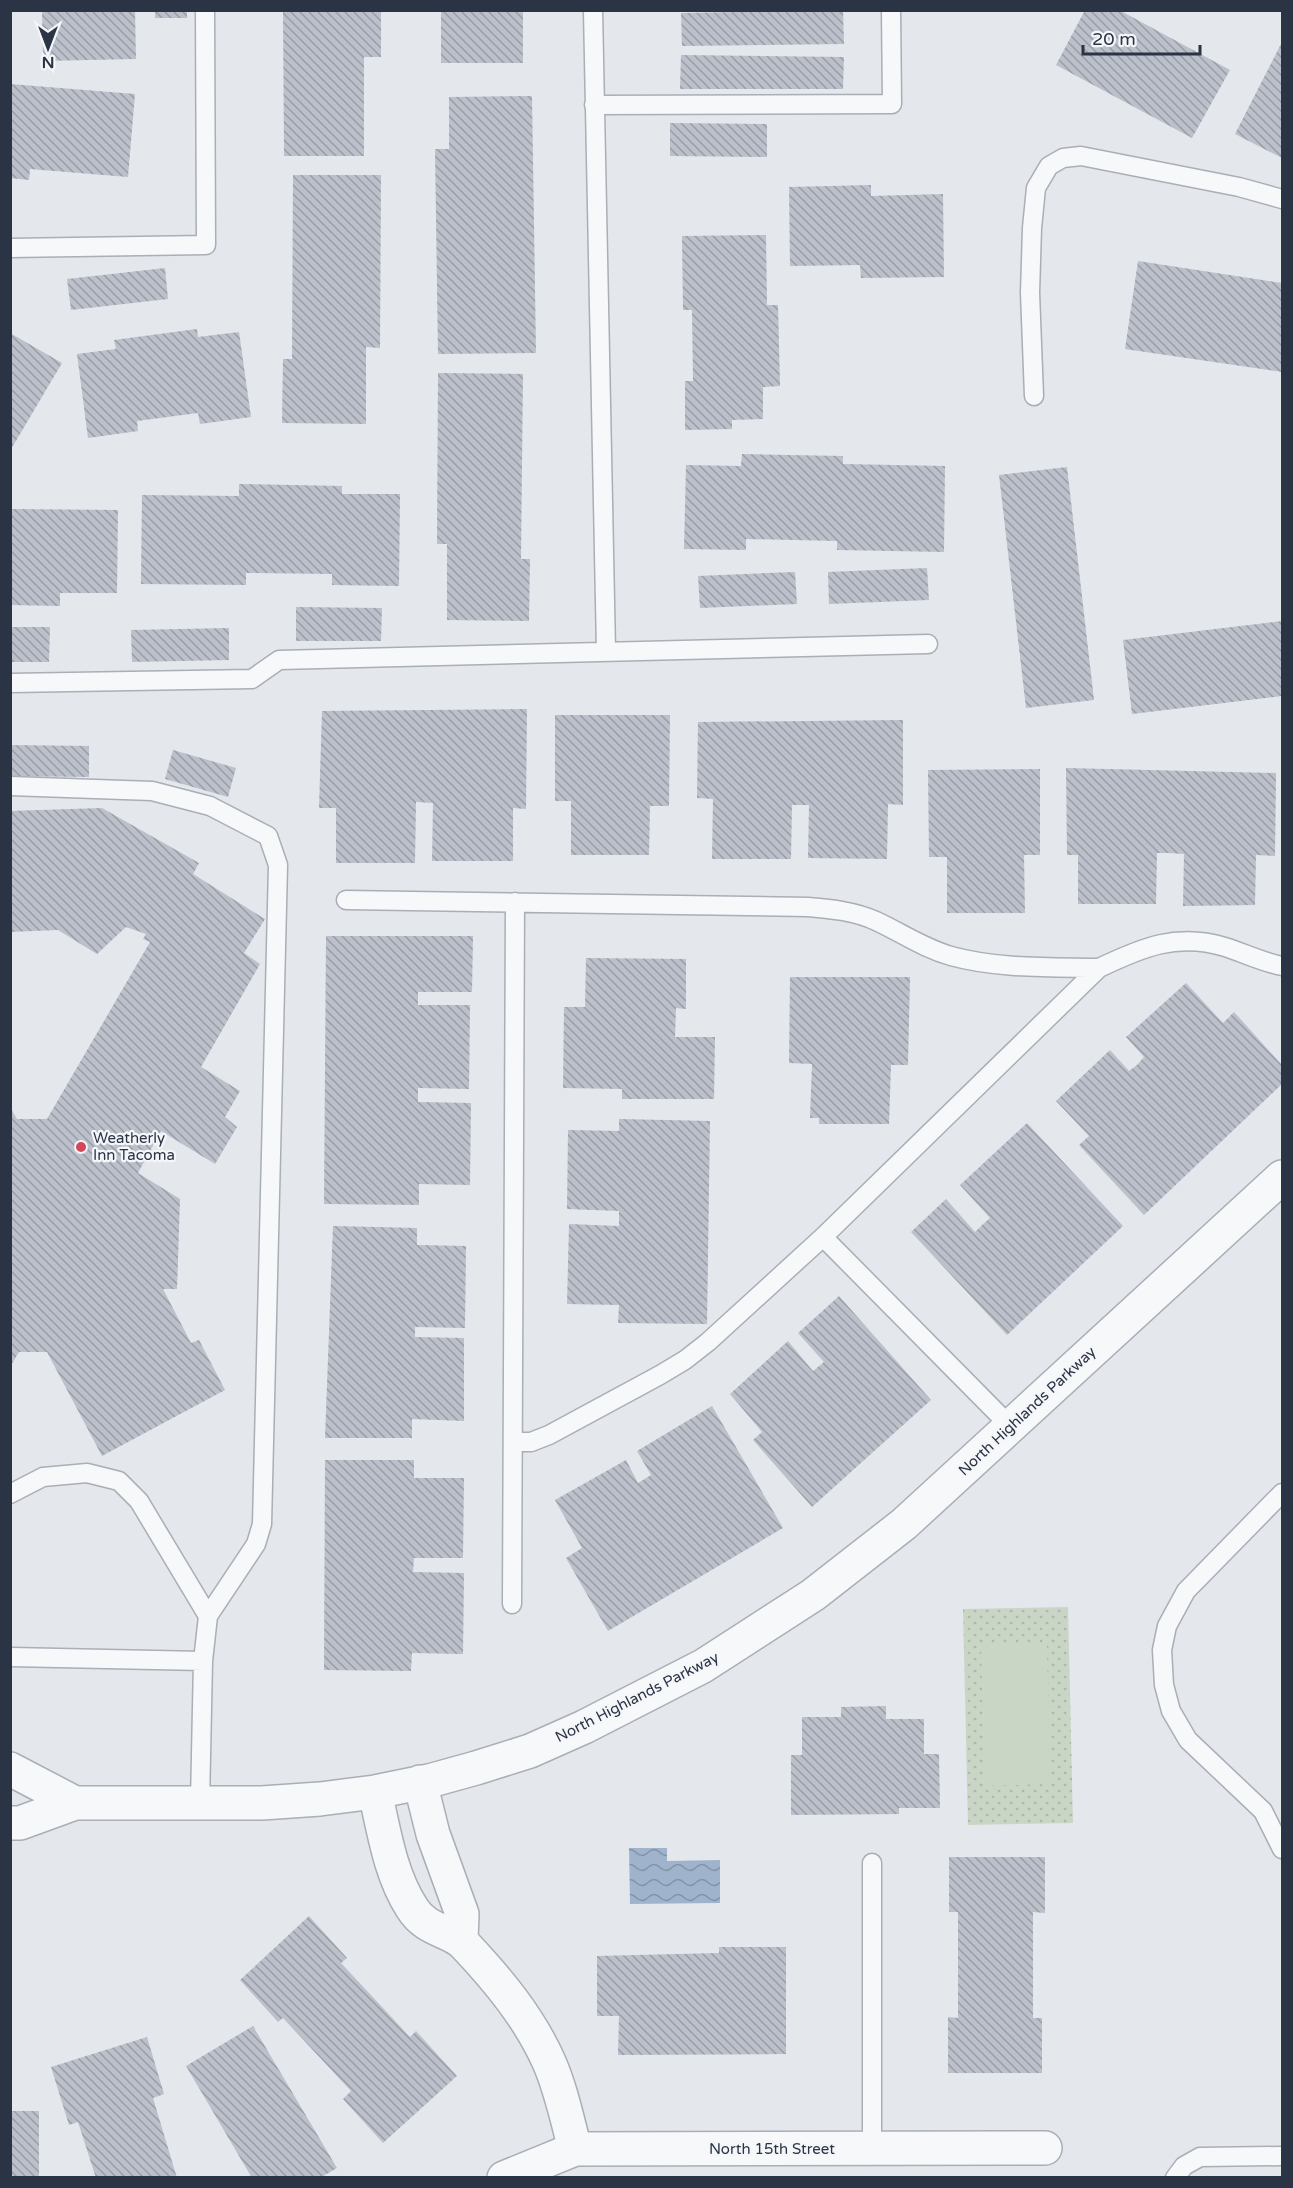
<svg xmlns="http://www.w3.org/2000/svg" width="1293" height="2188" font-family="'Varela Round',sans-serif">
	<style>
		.green { fill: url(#green-dots) }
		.pitch { fill: #c9d6c5 }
		.water { fill: url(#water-waves) }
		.building { fill: url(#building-back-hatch) }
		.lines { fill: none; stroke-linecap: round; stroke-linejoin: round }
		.lane-casing { stroke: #a9aeb7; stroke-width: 21 }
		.street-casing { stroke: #a9aeb7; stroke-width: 36 }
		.lane { stroke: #f7f8fa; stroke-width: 18 }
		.street { stroke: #f7f8fa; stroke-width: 33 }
		.poi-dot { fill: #d1495b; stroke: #f4f6f9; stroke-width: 2 }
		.labels { text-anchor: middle; stroke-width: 4.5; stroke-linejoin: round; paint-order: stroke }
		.poi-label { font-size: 15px; fill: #2b3445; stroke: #f4f6f9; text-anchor: start }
		.street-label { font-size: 15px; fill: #2b3445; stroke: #f4f6f9 }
	</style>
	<defs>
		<pattern id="green-dots" width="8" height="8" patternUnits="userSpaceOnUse" patternTransform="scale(1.5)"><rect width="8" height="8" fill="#c9d6c5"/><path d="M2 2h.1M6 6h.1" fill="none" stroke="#adb8ab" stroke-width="1.8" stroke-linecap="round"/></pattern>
		<pattern id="water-waves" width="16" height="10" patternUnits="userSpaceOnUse" patternTransform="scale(1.5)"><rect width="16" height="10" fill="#9fb4cc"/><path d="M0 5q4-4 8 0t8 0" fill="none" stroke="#8293a7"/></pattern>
		<pattern id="building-back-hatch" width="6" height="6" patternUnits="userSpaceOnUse" patternTransform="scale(1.5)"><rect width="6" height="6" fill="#bbc0ca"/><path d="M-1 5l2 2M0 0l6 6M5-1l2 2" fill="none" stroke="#989da6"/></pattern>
	</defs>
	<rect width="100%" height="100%" fill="#e4e7ec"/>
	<!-- green -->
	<path class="green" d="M1068,1607L1073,1823L968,1825L963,1609Z"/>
	<!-- pitch -->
	<path class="pitch" d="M1047,1644L1050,1784L984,1786L981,1646Z"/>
	<!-- water -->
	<path class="water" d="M629,1848H667V1861L720,1860V1903L630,1904Z"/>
	<!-- building -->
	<path class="building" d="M42,10H135L136,59L43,61Z
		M155,10H187V18H155Z
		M283,10H381V57H364V156H284Z
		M441,10H523V63H441Z
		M843,10L844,44L682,46L681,13Z
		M1085,10H1119L1230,70L1192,138L1056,65Z
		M1282,42V158L1235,134Z
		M681,55L844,57L843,89H680Z
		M10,84L135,94L128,177L30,169L29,180L10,178Z
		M532,96L536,353L438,354L435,149H449V97Z
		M670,123L767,124V157L670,156Z
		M293,175H381L380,348L366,347V424L282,423L283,359H292Z
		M871,185V196L943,194L944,277L861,278L860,265L790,266L789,187Z
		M766,235L767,305H778L780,386L763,387V419L732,420V429L685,430V381H693L692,310H683L682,236Z
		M1138,261L1282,283V372L1125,349Z
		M165,268L168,299L71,310L67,279Z
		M197,329L198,337L239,332L251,417L200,424L198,413L137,421L138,431L88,438L77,354L116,349L114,340Z
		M10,333L62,363L10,451Z
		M438,373L523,374L521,559H530L529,621L447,620V544H437Z
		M742,454L843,456V464L945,466L944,552L837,550V541L746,539V550L684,549L686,465L741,466Z
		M1067,467L1094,700L1026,708L999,475Z
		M239,484L342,486V494H400L399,586L332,585V574L246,573V585L141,584L142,495L239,496Z
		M10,509L118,510L117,593H60V606L10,605Z
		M927,568L929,600L829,604L828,572Z
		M795,572L797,604L700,608L698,576Z
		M296,607L382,608L381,641H296Z
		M1282,621V696L1132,714L1123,640Z
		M10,627H50L49,662H10Z
		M229,628V660L132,662L131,630Z
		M527,709L526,809L513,808V861H432L433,803L416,802L415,863H336V808H319L322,711Z
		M555,715H670L669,806H650L649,855H571V801H555Z
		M903,720V805L888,804L887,859L808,858L809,805H792L791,859H712L713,799L697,798L698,722Z
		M10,745L89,746V777L10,776Z
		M173,750L236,768L228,797L165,779Z
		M1066,768L1276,773L1275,856L1256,855L1255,905L1183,906L1184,854L1168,853H1157L1156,904H1078V855H1067Z
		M1040,769V855H1024L1025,913H947V857H929L928,770Z
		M102,808L199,863L193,874L265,919L244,953L260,964L201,1067L240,1091L225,1117L237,1127L215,1164L161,1131L138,1173L180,1199L177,1289H163L191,1343L199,1340L225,1390L102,1456L47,1352H19L10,1367V1107L17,1119H47L150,942L143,939L146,934L126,927L97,954L58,930L10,932V811Z
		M326,936H473L472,992H418V1005H470L469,1089L418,1088V1102L471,1103L470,1185L419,1184V1205L324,1204Z
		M586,958L686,959V1009L676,1008L675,1037H715L714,1099H622V1089L563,1088L564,1007H585Z
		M790,977H910L908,1065H891L889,1124H819V1118H810L812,1064L789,1063Z
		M1186,983L1223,1023L1234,1012L1282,1065V1084L1144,1215L1079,1145L1089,1136L1056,1101L1110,1050L1129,1071L1137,1065L1144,1057L1126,1037Z
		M619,1119L710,1121L707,1324L618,1323L619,1305L567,1304L569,1224L619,1226V1211L567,1209L568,1130L619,1131Z
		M1027,1123L1123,1226L1007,1335L911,1232L946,1199L975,1232L982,1225L990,1218L960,1185Z
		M333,1226L417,1228V1245L466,1246L465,1328L415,1327V1337L464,1338V1421L412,1419V1438H325Z
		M839,1296L931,1400L812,1507L753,1440L762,1432L730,1394L788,1341L813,1371L824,1362L798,1333Z
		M712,1406L783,1528L608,1631L566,1558L582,1548L555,1500L626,1460L638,1483L651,1475L637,1451Z
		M325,1460H414V1478H464L463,1558H414L413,1572L464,1573L463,1654L412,1653L411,1671L324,1670Z
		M886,1706V1719H924V1754H939L940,1808H899V1814L791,1815V1755H802V1717H841V1707Z
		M949,1857H1045V1913L1033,1912V2018H1042V2073H948V2017L958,2018V1912H949Z
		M309,1916L347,1958L341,1963L410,2037L416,2031L457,2076L383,2143L343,2099L351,2091L283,2018L278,2022L240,1980Z
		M719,1947H786V2054L618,2055L619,2016H597V1956L719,1953Z
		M253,2026L337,2168L320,2178H252L186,2066Z
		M147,2037L164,2094L153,2098L177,2178H96L78,2122L69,2125L51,2067Z
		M10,2111H39V2178H10Z"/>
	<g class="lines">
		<defs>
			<path id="lane" d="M593,10L606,651
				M594,105L892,104L891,10
				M10,248L206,245L205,10
				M1034,396L1030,293L1032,228L1036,188L1049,166L1063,158L1081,156L1239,187L1282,199
				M10,683L252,679L279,660L928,644
				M10,786L152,791L210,806L268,836L278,865L262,1524L256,1544L208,1616L203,1661L200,1803
				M346,900L808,907C831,909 854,911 876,921C902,933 923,948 951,956C998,969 1051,967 1099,968
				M823,1237L1010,1426
				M513,1442H531L549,1435L660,1375L685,1360L708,1342L823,1237L1099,968C1141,948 1177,932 1225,947C1244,953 1262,962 1282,966
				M1282,1493L1186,1591L1167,1626L1162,1650L1164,1685L1171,1711L1188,1740L1263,1811L1282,1849
				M10,1494L43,1477L87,1473L119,1481L139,1501L208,1616
				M512,1604L515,902
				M10,1657L203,1661
				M872,1863V2149
				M1175,2178L1184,2166L1200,2157L1282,2156"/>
			<path id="street" d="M10,1769L75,1803
				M420,1782L433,1834L462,1914L461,1941
				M375,1792C384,1831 390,1874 412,1908C426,1931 450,1930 464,1944C497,1979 529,2017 549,2062C561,2089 567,2119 575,2149
				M10,1823H20L75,1803H262L320,1799L375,1792L429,1781L476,1768L530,1751L584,1727L703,1666L813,1595L904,1524L1282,1177
				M504,2178L575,2149L1045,2148"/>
		</defs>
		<!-- lane casing -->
		<use href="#lane" class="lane-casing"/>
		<!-- street casing -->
		<use href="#street" class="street-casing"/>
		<!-- lane -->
		<use href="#lane" class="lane"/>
		<!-- street -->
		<use href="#street" class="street"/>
	</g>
	<!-- markers -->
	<circle class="poi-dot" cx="81" cy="1147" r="6"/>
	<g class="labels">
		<!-- poi labels -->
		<g class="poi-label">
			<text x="93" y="1143">Weatherly<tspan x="93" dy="17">Inn Tacoma</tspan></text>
		</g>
		<!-- street labels -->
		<g class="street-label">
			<text transform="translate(1027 1411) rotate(-43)" y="5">North Highlands Parkway</text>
			<text transform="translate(637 1697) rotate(-27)" y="5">North Highlands Parkway</text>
			<text x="772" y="2154">North 15th Street</text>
		</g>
	</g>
	<!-- border -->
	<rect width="1293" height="2188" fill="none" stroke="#2b3445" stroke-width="24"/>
	<!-- north arrow -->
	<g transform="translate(48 48) rotate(180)" stroke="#f4f6f9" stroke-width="4.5" paint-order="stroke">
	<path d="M0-4.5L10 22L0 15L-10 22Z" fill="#2b3445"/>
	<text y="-9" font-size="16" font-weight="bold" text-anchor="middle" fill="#2b3445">N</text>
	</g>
	<!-- scale -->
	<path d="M1083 45v9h117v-9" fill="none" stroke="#2b3445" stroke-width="3"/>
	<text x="1092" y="45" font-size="18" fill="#2b3445" stroke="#f4f6f9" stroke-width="4.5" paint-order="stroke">20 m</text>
</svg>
